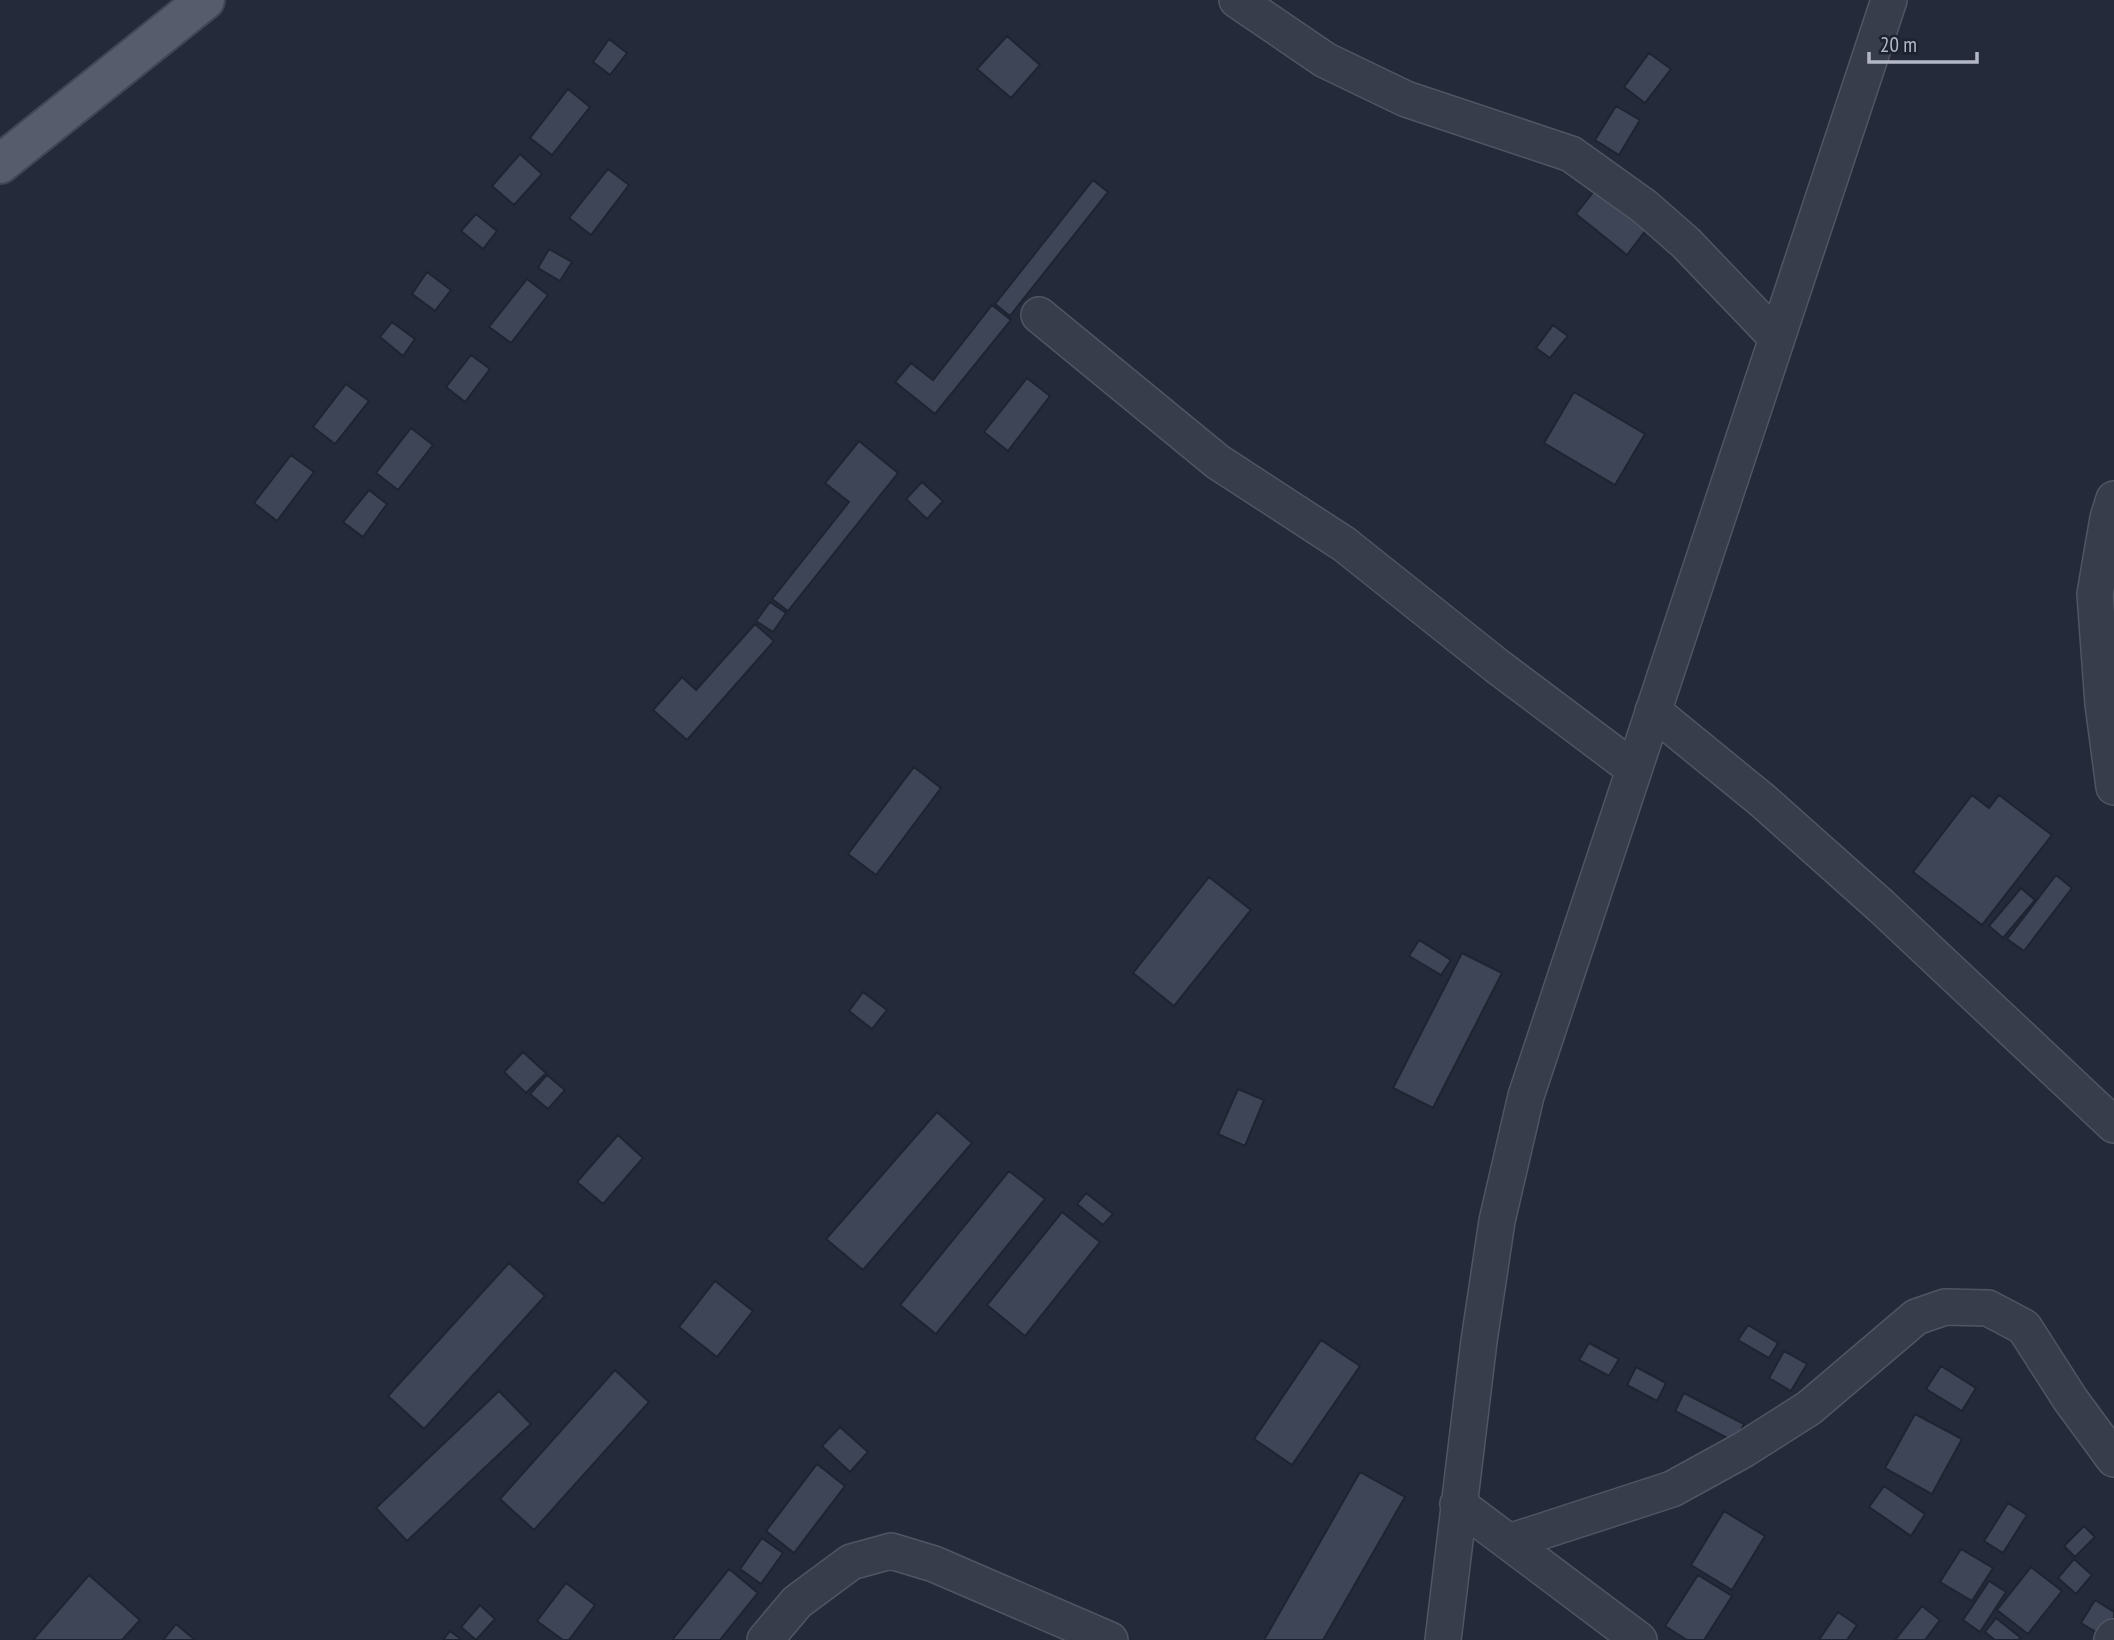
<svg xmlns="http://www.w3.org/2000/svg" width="2114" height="1640" font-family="'PT Sans Narrow',sans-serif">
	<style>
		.building { fill: #3e4557; stroke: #1f2432; stroke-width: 2 }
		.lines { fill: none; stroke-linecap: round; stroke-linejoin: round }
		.street-casing { stroke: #505563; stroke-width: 38 }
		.primary-casing { stroke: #414654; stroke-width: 42 }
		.street { stroke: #383d4b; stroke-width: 35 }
		.primary { stroke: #565c6b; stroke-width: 38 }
	</style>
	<rect width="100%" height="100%" fill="#252a3a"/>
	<!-- building -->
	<path class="building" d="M1007,36L1040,65L1011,98L977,69Z
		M609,39L627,53L610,75L593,62Z
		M1649,53L1671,69L1645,103L1624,87Z
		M568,89L590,107L552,155L530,138Z
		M1616,106L1640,120L1619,155L1595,140Z
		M520,154L542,174L514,205L492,186Z
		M608,169L629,185L591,235L569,218Z
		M1093,180L1108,192L1010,316L995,304Z
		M1598,186L1649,226L1627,255L1576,214Z
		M476,214L497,231L483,249L461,231Z
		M549,249L572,262L560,281L538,268Z
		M427,272L451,290L435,311L412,294Z
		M527,279L548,295L511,343L489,327Z
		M992,305L1011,320L935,414L895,382L911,363L933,380Z
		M392,322L415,339L403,356L380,337Z
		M1553,325L1568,336L1550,358L1536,348Z
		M471,355L490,369L465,402L446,387Z
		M1027,378L1050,396L1008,451L984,432Z
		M346,384L369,401L335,444L313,427Z
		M1574,392L1645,434L1615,485L1544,443Z
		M411,428L433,445L398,490L376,473Z
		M859,441L898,473L788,611L772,599L849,502L825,483Z
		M291,455L314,472L277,521L254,503Z
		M922,482L943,501L927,519L906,499Z
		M369,490L387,504L363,537L343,522Z
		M770,602L786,613L773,632L756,621Z
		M755,624L774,641L687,740L653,710L682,677L696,690Z
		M914,767L941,788L876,875L848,854Z
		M1972,795L1989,808L1999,795L2052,835L1982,925L1913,872Z
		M2056,875L2072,888L2024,951L2007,939Z
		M1209,877L1251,910L1174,1006L1133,973Z
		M2021,888L2035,900L2003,938L1989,926Z
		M1419,940L1451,960L1441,975L1409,956Z
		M1462,953L1502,973L1433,1108L1393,1088Z
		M863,992L887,1010L872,1029L849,1011Z
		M523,1052L546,1073L526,1093L504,1072Z
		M547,1075L565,1090L548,1109L530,1094Z
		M1238,1089L1264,1100L1245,1146L1218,1134Z
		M937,1112L972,1143L863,1270L826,1239Z
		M618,1135L643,1158L603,1204L577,1182Z
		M1009,1171L1045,1199L936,1334L900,1305Z
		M1086,1193L1113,1214L1103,1225L1077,1204Z
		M1062,1212L1100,1242L1025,1336L987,1305Z
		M509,1263L545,1296L424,1429L388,1396Z
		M715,1281L753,1311L717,1357L679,1327Z
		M1748,1325L1778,1343L1769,1358L1738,1340Z
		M1321,1340L1360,1366L1292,1465L1254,1439Z
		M1589,1343L1619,1359L1609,1376L1579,1360Z
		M1784,1351L1807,1364L1791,1391L1769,1378Z
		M1941,1366L1976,1388L1962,1411L1926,1389Z
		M1636,1367L1666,1383L1657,1401L1627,1385Z
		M615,1370L649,1402L534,1530L500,1499Z
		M499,1391L531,1424L407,1541L376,1508Z
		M1684,1393L1744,1424L1735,1442L1675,1411Z
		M1915,1414L1962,1439L1932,1494L1885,1468Z
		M840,1427L868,1452L850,1472L822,1446Z
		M817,1464L845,1486L794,1553L766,1531Z
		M1360,1472L1405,1497L1323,1640H1264Z
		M1884,1486L1925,1514L1911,1536L1869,1507Z
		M2008,1503L2027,1515L2003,1553L1984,1541Z
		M1724,1511L1765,1536L1732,1590L1691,1565Z
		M2084,1526L2095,1537L2075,1557L2064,1546Z
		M762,1538L783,1553L761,1584L740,1569Z
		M1961,1549L1993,1568L1972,1601L1940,1582Z
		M2074,1559L2092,1575L2076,1594L2058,1578Z
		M2031,1567L2062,1591L2028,1634L1997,1610Z
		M729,1569L758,1593L720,1640H672Z
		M89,1575L140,1620L122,1640H33Z
		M1698,1575L1732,1596L1704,1640H1687L1665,1626Z
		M1989,1581L2006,1592L1980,1632L1963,1620Z
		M566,1583L595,1605L569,1640H563L537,1621Z
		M2095,1600L2114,1612V1640H2109L2081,1623Z
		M480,1605L495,1619L476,1640L461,1627Z
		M1922,1606L1940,1620L1925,1640H1895Z
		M1838,1612L1857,1625L1847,1640H1819Z
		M1996,1618L2021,1638L2018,1640H1995L1985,1632Z
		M176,1624L195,1640H163Z
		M450,1631L462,1640H443Z"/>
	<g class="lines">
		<defs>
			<path id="street" d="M1237,0L1325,60L1406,99L1571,154L1645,207L1686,243L1776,337
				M1039,315L1218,462L1344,544L1497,666L1634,769
				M2114,499L2108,518L2095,594L2103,704L2114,787
				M1653,711L1762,800L1881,906L2114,1125
				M1458,1504L1639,1640
				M1509,1542L1672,1489L1743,1450L1809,1408L1916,1317L1945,1307L1988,1308L2024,1327L2070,1399L2114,1459
				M765,1640L797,1602L851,1562L891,1551L934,1564L1110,1640
				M1443,1640L1479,1341L1497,1221L1526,1096L1889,0
				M2112,1640L2114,1637"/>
			<path id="primary" d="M0,164L205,0"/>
		</defs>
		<!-- street casing -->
		<use href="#street" class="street-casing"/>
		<!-- primary casing -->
		<use href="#primary" class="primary-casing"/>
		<!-- street -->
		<use href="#street" class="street"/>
		<!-- primary -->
		<use href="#primary" class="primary"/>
	</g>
	<!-- scale -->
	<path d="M1869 52v10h108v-10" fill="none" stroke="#b4b8c6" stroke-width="3.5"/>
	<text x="1880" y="52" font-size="21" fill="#b4b8c6" stroke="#1d2230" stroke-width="5" paint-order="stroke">20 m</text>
</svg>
